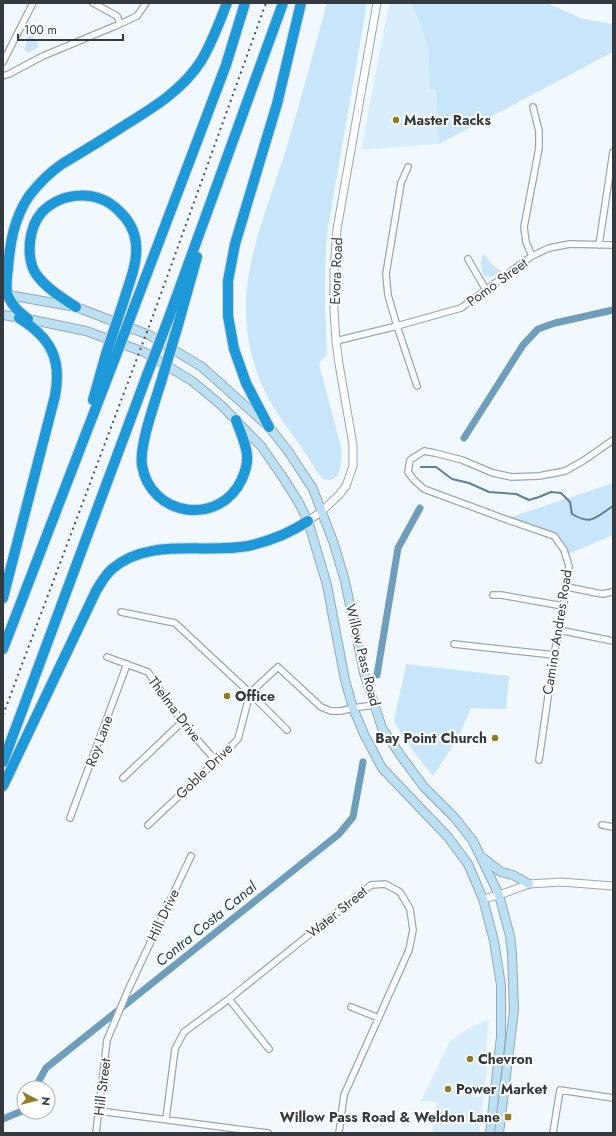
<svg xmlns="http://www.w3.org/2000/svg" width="616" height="1136" font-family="Jost,sans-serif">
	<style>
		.built { fill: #d9eefd }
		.green { fill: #c8e5fa }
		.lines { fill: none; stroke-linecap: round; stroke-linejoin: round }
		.stream { stroke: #5d8098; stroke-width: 2 }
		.canal { stroke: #6f9ebd; stroke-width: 7 }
		.minor-casing { stroke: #96a8b5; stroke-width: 8 }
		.tertiary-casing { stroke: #96a8b5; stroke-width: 9 }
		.secondary-casing { stroke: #96a8b5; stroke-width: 10 }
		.motorway-casing { stroke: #d2d4d5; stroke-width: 12 }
		.minor { stroke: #fff; stroke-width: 5.5 }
		.tertiary { stroke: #fff; stroke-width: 7 }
		.secondary { stroke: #bbe0f4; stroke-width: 8 }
		.motorway { stroke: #1d99d9; stroke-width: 10 }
		.rail { stroke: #4a5257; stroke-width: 2; stroke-dasharray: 2 4; stroke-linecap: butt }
		.motorway-bridge-casing { stroke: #d2d4d5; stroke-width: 12; stroke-linecap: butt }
		.motorway-bridge { stroke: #1d99d9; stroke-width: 10 }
		.poi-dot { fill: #927c23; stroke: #fff; stroke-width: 1.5 }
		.labels { text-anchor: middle; stroke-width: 4; stroke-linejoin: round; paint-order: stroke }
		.poi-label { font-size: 14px; font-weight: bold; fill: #333b40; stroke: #fff; text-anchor: start }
		.street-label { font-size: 14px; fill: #333b40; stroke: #fff }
		.water-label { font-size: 15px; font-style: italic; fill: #143b52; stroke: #fff }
	</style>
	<rect width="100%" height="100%" fill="#f1f9fe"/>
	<!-- built -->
	<path class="built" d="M389,3H409L423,31L428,50L430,89L436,91L439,144L361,150Z
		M489,1019L485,1056L487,1070L479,1133H432L437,1102L421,1101L450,1041L471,1027Z"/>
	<!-- green -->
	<path class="green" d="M327,3H367L328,227C323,269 325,313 327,355L321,360L319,364L341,447C342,457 342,480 329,480C322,480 319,475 316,470C299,440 274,414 261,383C225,295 262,228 287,146C301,98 314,51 327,3Z
		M406,3H547L583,19L613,24V52L439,144L436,91L430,89L428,50L423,31L410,3Z
		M29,35L36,39L39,47L28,53L24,49Z
		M483,253L493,265L501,271L492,277L485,276C479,268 481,262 483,253Z
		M613,483V535L566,555L554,536L505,519Z
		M406,664L509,676L506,709L471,708L458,738L433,776C418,759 406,741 394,721Z"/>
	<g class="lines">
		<!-- stream -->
		<path class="stream" d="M421,467H436L452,479L469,483L489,492L516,494L529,500L539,497L551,492L561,493L570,502L572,514C592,526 596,517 613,506"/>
		<!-- canal -->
		<path class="canal" d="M464,438L523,345L538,329L555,323L613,310
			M377,675L398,548L420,508
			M35,1088L46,1068L339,834L353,817L363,762
			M3,1119L22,1111L24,1107"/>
		<defs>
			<path id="minor" d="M120,24L137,16L146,3
				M3,62L33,3
				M3,76L9,74L43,56L120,24L117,16L93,3
				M408,167L401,183L386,274L388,295L397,326L417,386
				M599,245L613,152
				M532,256L526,242L524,227L539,148V131L533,107
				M468,259L486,290
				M336,341L397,326L461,308L532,256L549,248L570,244L613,245
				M567,587L602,594L613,592
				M493,595H501L563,606
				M121,612L175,623L250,693L287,730
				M559,630L613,641
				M454,644L554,655
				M107,657L148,672L182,722L216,761
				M539,760L554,655L567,587L569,566L564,550L554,536L505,519L424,489L414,480L408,472L410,460L424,451L435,453L462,460L493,473L512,477L539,476L565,471L583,461L613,440
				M123,778L182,722
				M70,818L127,664
				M148,825L216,761L238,739L250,693L278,667L321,707L331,711H341L353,708L374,705
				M602,825L613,827
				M229,999L269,1049
				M351,1007L379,1018
				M99,1111L268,1133
				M166,1119L175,1049L184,1032L229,999L371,885L385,884L400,892L410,909L413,930L409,950L344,1095L339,1133
				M96,1133L107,1040L129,988L191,856
				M553,1133L560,1090L613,1098"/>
			<path id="tertiary" d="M308,521L322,511L339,495L346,486L353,466V445L339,364L336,341L334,311V269L337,229L377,3
				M483,899L499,895L529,884L561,882L613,886"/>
			<path id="secondary" d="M3,294L76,307L149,335L202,367L269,427L288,451L313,489L334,544L345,581L364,673L382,728L401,756L424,787L455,818L473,841L499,895L510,936L512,953L514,1010L499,1133
				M3,315L28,319L86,331L144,352L192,381L221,405L261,446L282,476L299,503L308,521L327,585L345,680L353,708L364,734L382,768L448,837L468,864L483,899L494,941L501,985V1037L490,1133
				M483,858L501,872L513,875L529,884"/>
			<path id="motorway" d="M135,305L226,65L245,3
				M76,307C62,298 46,288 36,274C30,265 29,253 30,242C31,232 35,220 42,212C63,191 97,190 118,210C128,219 135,231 136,244C138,263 129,283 124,300
				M28,319C18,311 13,307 8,296C5,288 7,277 8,268C10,243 14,218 29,196C39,183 49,173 62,164C82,152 102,140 122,127C151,109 182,91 201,61C212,43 219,23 227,3
				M168,320L283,3
				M178,325L197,257
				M161,382C155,402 139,446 142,465C150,517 220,527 242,479C245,472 248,463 247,455C246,443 240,432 236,420
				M93,400L106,354
				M269,427L246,383L234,349L228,316V281L235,244L277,104L301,3
				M3,598L55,396C62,359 51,338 19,318
				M3,649L115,358
				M3,762L147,375
				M3,786L96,591C101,583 105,575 112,569C149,537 204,554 248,546C270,541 290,533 308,521"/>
		</defs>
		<!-- minor casing -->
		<use href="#minor" class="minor-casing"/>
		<!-- tertiary casing -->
		<use href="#tertiary" class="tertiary-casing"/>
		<!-- secondary casing -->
		<use href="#secondary" class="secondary-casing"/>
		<!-- motorway casing -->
		<use href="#motorway" class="motorway-casing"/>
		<!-- minor -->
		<use href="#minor" class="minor"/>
		<!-- tertiary -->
		<use href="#tertiary" class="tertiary"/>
		<!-- secondary -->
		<use href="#secondary" class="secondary"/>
		<!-- motorway -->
		<use href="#motorway" class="motorway"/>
		<!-- rail -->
		<path class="rail" d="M3,715L154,313L266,3"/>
		<defs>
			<path id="motorway-bridge" d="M106,354L124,300
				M115,358L135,305
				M147,375L168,320
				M161,382L178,325"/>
		</defs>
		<!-- motorway-bridge casing -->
		<use href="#motorway-bridge" class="motorway-bridge-casing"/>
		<!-- motorway-bridge -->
		<use href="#motorway-bridge" class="motorway-bridge"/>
	</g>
	<!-- markers -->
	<g class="poi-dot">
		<circle cx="396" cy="120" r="4"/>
		<circle cx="227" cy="696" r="4"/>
		<circle cx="495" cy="738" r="4"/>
		<circle cx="470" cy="1059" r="4"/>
		<circle cx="448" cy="1089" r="4"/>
		<rect x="504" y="1113" width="8" height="8" rx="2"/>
	</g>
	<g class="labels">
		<!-- poi labels -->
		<g class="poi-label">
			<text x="404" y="125">Master Racks</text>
			<text x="235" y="701">Office</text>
			<text x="487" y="743" text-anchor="end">Bay Point Church</text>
			<text x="478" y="1064">Chevron</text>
			<text x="456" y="1094">Power Market</text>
			<text x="500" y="1122" text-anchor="end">Willow Pass Road &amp; Weldon Lane</text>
		</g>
		<!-- street labels -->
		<g class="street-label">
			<text transform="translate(336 271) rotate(-88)" y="5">Evora Road</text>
			<text transform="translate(497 282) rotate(-36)" y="5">Pomo Street</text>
			<text transform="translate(557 632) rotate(-81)" y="5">Camino Andres Road</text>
			<text transform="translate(363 655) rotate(76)" y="5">Willow Pass Road</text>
			<text transform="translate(175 709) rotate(53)" y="5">Thelma Drive</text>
			<text transform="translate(99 741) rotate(-70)" y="5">Roy Lane</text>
			<text transform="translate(204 771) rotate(-44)" y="5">Goble Drive</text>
			<text transform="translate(337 912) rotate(-39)" y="5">Water Street</text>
			<text transform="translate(163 915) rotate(-65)" y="5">Hill Drive</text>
			<text transform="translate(102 1087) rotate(-83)" y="5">Hill Street</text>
		</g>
		<!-- water labels -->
		<g class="water-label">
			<text transform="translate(206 924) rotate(-39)" y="5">Contra Costa Canal</text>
		</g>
	</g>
	<!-- border -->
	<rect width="616" height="1136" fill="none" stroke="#333b40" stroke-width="8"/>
	<!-- north arrow -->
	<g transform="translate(36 1100) rotate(97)"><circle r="19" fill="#ffffff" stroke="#adb1b3"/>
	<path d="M0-3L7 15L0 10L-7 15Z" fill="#927c23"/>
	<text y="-6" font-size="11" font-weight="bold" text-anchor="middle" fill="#333b40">N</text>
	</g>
	<!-- scale -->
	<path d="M18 34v6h105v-6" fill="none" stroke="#333b40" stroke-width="2"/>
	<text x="24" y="34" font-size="12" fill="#333b40" stroke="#ffffff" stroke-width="3" paint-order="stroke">100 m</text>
</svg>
